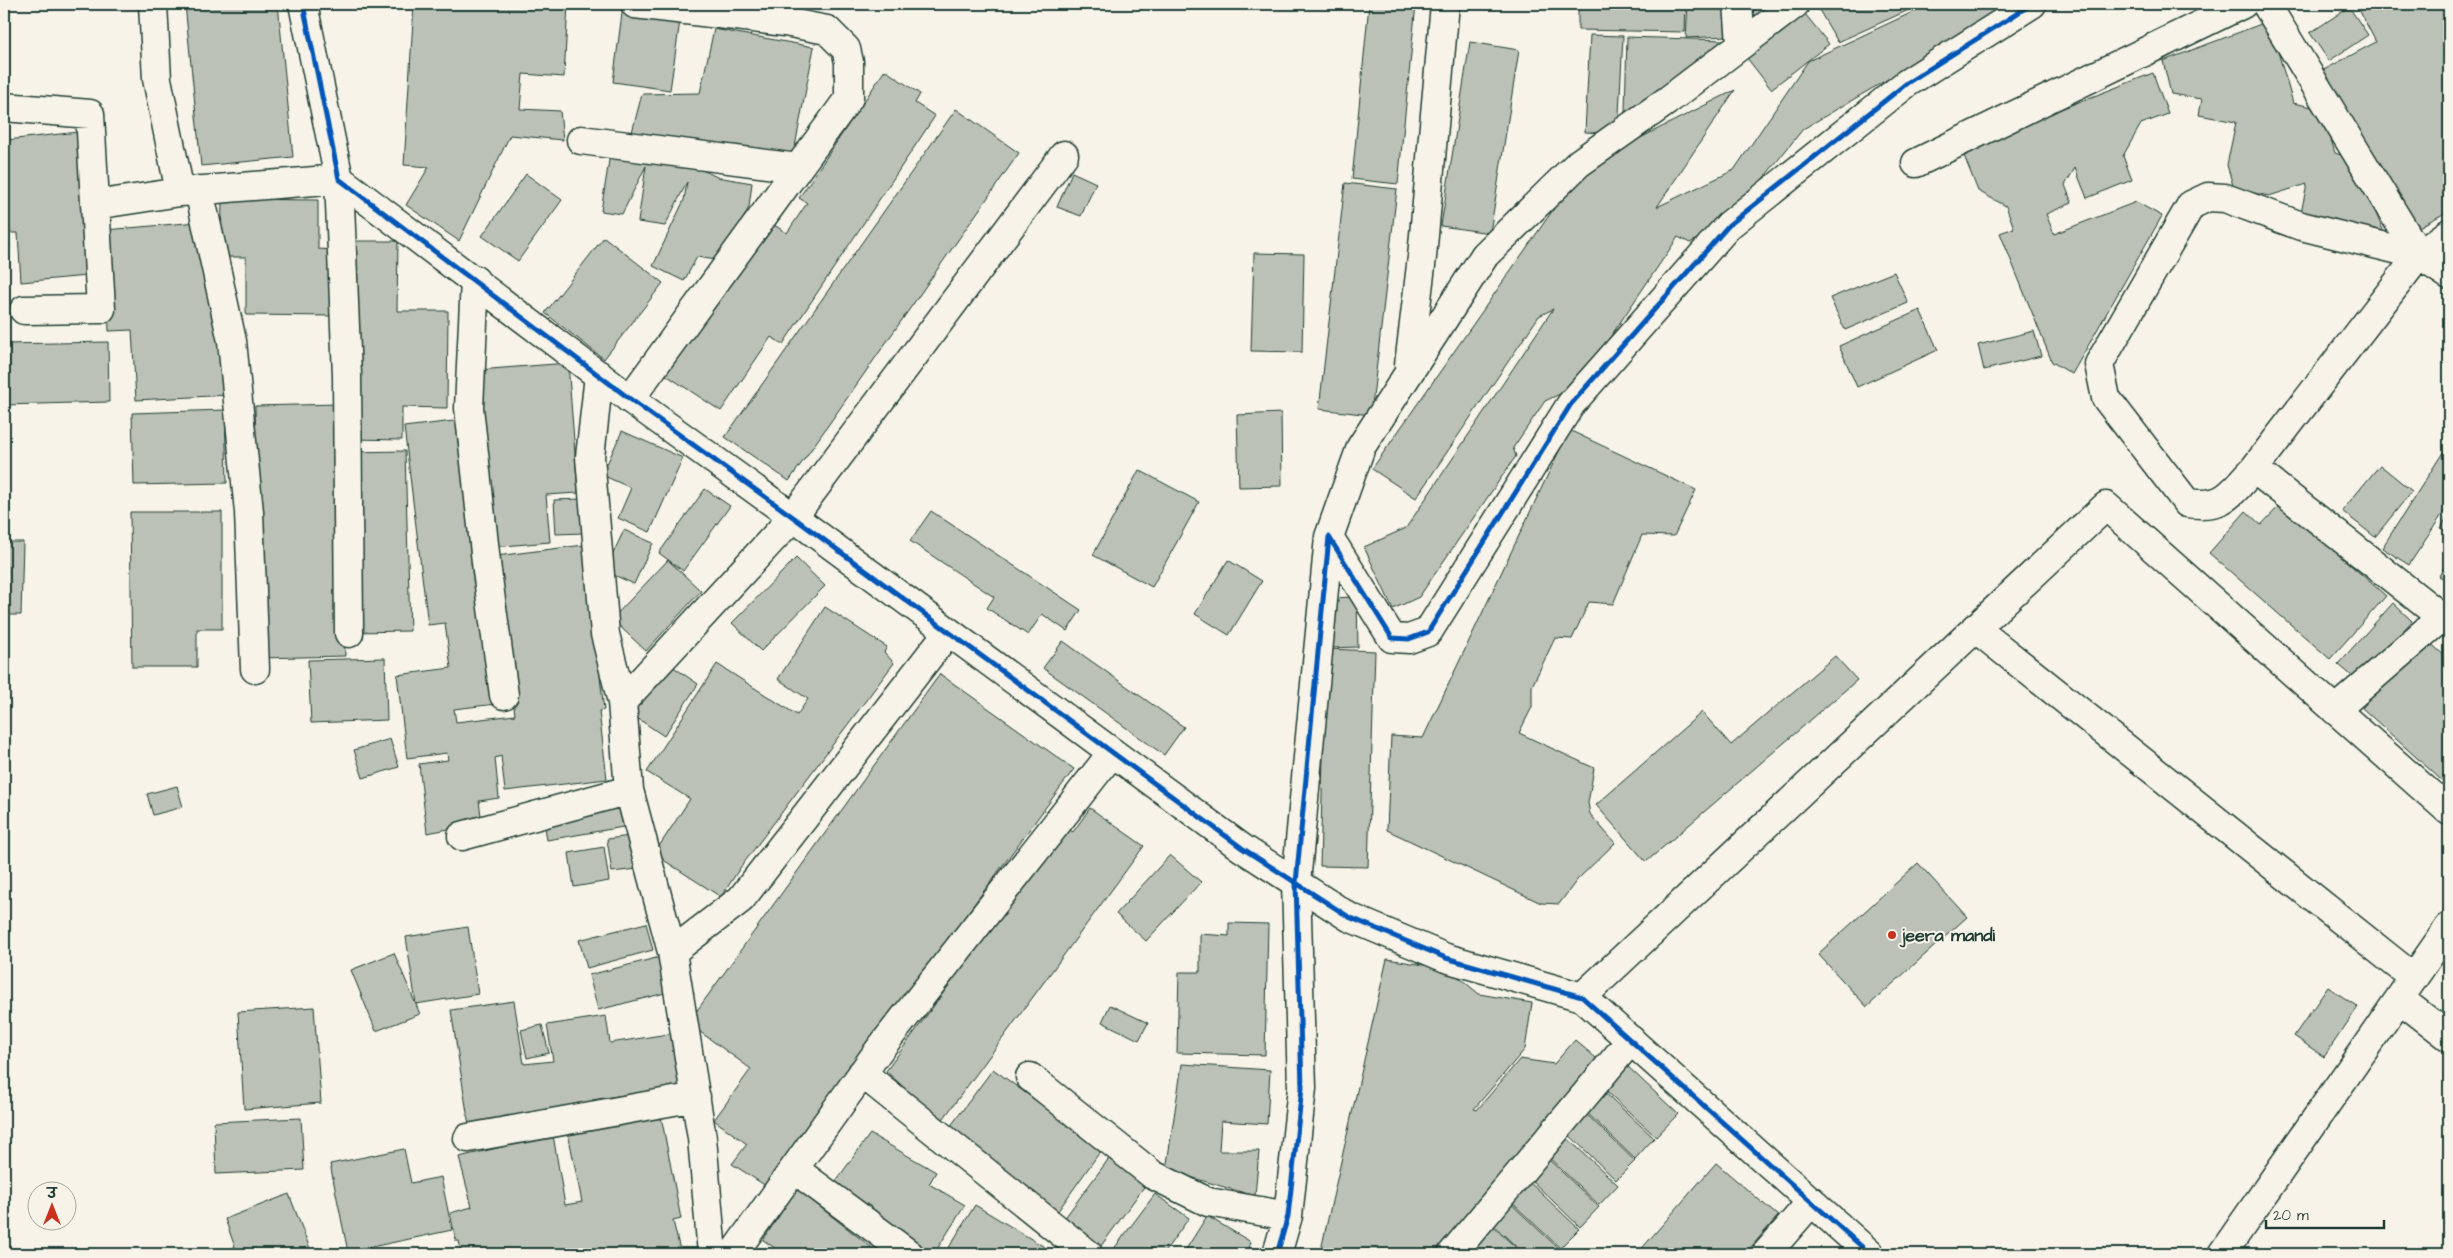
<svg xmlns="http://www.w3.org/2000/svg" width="2453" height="1258" font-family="'Architects Daughter','Playpen Sans Deva',sans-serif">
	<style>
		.building { fill: #bbc1b6; stroke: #1f3d34 }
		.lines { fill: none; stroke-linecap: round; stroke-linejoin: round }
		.minor-casing { stroke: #1f3d34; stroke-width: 31 }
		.tertiary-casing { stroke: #1f3d34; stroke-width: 31 }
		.minor { stroke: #f7f3e8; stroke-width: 28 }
		.tertiary { stroke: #f7f3e8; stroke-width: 28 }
		.cycleway-casing { stroke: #f7f3e8; stroke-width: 8 }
		.cycleway { stroke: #0057b8; stroke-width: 5 }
		.poi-dot { fill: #c8321e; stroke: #f7f3e8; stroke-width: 2 }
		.labels { text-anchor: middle; stroke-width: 4; stroke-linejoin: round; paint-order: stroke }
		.poi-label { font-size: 18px; font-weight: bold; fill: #1f3d34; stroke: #f7f3e8; text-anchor: start }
	</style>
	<rect width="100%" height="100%" fill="#f7f3e8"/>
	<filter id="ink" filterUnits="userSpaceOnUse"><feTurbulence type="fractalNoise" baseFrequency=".02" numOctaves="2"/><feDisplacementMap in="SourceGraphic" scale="10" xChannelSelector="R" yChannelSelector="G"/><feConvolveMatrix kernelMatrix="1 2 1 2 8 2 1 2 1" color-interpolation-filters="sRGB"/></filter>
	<g filter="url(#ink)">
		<!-- building -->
		<path class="building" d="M185,4H278L293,157L201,166Z
			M414,4H568L564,77L523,74L520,109L560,111L563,140L510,135L459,241L406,205L429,167L404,165Z
			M1369,4H1416L1398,184L1352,179Z
			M1578,4H1686L1685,32L1578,30Z
			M1688,4H1733L1728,36L1686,38Z
			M1752,4H1777L1751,17Z
			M1832,4H1922L1838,42L1819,10Z
			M1930,4H2016L1803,129L1741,206L1719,226L1690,243L1678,237L1577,386L1545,401L1513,448L1516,456L1419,597L1393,609L1364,547L1406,528L1553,309L1539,316L1416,498L1372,469L1583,167L1735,90L1657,207L1734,170L1808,61Z
			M2356,4H2445L2449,10V211L2415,229L2320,72L2376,42Z
			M1798,5L1829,44L1771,89L1740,49Z
			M623,6L681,14L670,90L613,82Z
			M2349,7L2368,35L2329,61L2310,33Z
			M2269,21L2293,103L2322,109L2335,153L2353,159L2383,230L2382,235L2300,218L2307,184L2269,196L2234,189L2227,165L2236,122L2199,115L2202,99L2171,94L2163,61Z
			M714,29L814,47L793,157L631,136L642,94L700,93Z
			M1590,35L1623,36L1618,134L1585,132Z
			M1627,37L1724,40L1716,54L1696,59L1675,87L1625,112Z
			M1470,42L1519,50L1490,233L1441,226Z
			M885,70L920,94L915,103L935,116L783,344L771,337L721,411L663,373L766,220L787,233L807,203L799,198Z
			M2153,73L2168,114L2141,124L2123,156L2132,180L2087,198L2075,168L2065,185L2072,203L2046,214L2054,234L2136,202L2162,216L2072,374L2052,362L2000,233L2014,228L2006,206L1978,191L1961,148Z
			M956,109L1019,153L789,481L725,437Z
			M78,132L87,276L21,282L18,233H4L7,140Z
			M611,148L676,157L717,177L752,183L749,207L722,261L697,257L684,281L653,266L684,200L687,182L665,226L638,222L646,166L622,214L601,211Z
			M1072,172L1096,183L1081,216L1057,207Z
			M526,174L562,200L518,261L482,236Z
			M1345,183L1397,189L1371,415L1319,409Z
			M222,199L318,200V249L334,250L333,316L246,315V257H221Z
			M198,222L229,395L136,400L132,330L109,331L105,230Z
			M4,235L7,317H4Z
			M604,237L663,283L604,359L545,313Z
			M354,241H398L397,311H448L447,408L402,407V440L353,439Z
			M1254,253L1304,254L1302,352L1251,351Z
			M1894,272L1908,303L1845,330L1830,298Z
			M1920,310L1938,350L1857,387L1839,346Z
			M2034,331L2041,356L1984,370L1978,345Z
			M108,342L109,402L4,405V344Z
			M568,363L578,493L546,495L550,542L492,547L478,370Z
			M339,404L345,656L260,658L255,406Z
			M225,410L227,483L134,485L132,413Z
			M1281,413L1282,486L1239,487L1237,415Z
			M462,420L496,704L454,709L456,722L515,715L496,556L584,545L604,710L599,711L607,779L505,791L501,756L495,758L499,798L479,801L482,823L427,833L419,764L448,760L447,753L407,758L397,675L451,668L445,623L428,625L404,427Z
			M1569,430L1696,490L1674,536L1642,535L1613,604L1589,602L1572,639L1555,638L1532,686V707L1519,733L1594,768L1588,803L1590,814L1615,843L1577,880L1559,904L1541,903L1387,830L1391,736L1423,738Z
			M622,431L683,458L650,532L618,518L631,488L602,475Z
			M2449,443V504L2409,565L2382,548Z
			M405,451L410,631L355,632L351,452Z
			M2380,465L2412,491L2375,537L2342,511Z
			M1139,470L1199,502L1152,587L1093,555Z
			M705,489L730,506L683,571L659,553Z
			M582,499L584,533L556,534L554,500Z
			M2281,504L2386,596L2330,659L2209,553L2246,511L2261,525Z
			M931,511L1081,610L1067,631L1042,614L1028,635L987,608L994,597L910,541Z
			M130,512H222V629H197V667H132Z
			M2449,513V533L2441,528Z
			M624,530L653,543L634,584L605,571Z
			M4,542H23L21,615H4Z
			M796,558L825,586L761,651L732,623Z
			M2449,558V582L2439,576Z
			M668,560L701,591L646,651L612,619Z
			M1228,560L1262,581L1229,635L1195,614Z
			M1357,597L1358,647L1329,648L1327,598Z
			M2393,603L2412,621L2358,681L2338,664Z
			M825,607L887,647L884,652L894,663L740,868L721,897L654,854L690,799L647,772L717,664L797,715L808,699L778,679Z
			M2425,638L2449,660V787L2362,708Z
			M1063,641L1184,727L1164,755L1043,668Z
			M1326,649L1375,651L1368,867L1320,866Z
			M1835,656L1857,680L1646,862L1596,805L1702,712L1731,745Z
			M385,658L387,720L311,723L308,660Z
			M666,662L698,684L664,736L631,714Z
			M940,674L1074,769L766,1186L732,1164L747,1144L714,1120L751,1069L688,1023Z
			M390,739L399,767L363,778L354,750Z
			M177,786L183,807L153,815L147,794Z
			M620,807L623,827L547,840L544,820Z
			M1090,808L1144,846L941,1122L886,1071L960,970L954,966L1062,824L1073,832Z
			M638,835L646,868L612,872L607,839Z
			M604,847L609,881L574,887L569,853Z
			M1170,855L1201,882L1146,941L1116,914Z
			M1918,863L1967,917L1867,1007L1818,954Z
			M646,923L653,950L587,968L579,940Z
			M1229,923L1268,924L1265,1055L1177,1053L1179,972H1200V934L1229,936Z
			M468,927L478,994L416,1004L406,937Z
			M394,953L420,1014L376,1031L351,970Z
			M660,957L669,992L598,1010L589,975Z
			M1387,959L1449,969L1479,994L1532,1003L1525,1049L1474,1109L1477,1110L1520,1059L1554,1064L1575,1040L1603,1064L1443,1254H1320Z
			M2328,987L2358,1007L2324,1057L2294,1036Z
			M514,1001L524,1064L553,1061L547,1025L606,1016L610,1043L681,1032L689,1085L592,1100L594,1113L470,1132L451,1010Z
			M1110,1005L1148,1023L1139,1040L1102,1022Z
			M314,1007L321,1103L244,1109L238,1012Z
			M542,1025L549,1053L527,1058L521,1030Z
			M1623,1062L1678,1114L1656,1137L1601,1086Z
			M1182,1064L1270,1070L1267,1124L1221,1121L1219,1151H1259L1255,1196L1166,1170Z
			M993,1069L1102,1149L1055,1215L944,1135Z
			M1600,1088L1654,1138L1635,1159L1582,1108Z
			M1582,1110L1635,1161L1616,1180L1563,1129Z
			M661,1116L681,1219L673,1221L681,1254H462L459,1241H456L450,1213L472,1207L459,1157L553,1135L565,1205L582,1202L568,1133Z
			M301,1118L304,1170L216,1174L214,1122Z
			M870,1134L936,1172L929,1184L965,1205L934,1254H924L833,1185Z
			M1564,1135L1618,1185L1599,1205L1545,1154Z
			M404,1149L411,1183L441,1177L452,1230L348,1252L330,1164Z
			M1545,1156L1599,1207L1580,1227L1527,1176Z
			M1110,1157L1146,1184L1101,1246L1064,1219Z
			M1716,1163L1778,1216L1745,1254H1637Z
			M1525,1178L1579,1229L1560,1248L1507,1198Z
			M797,1189L880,1254H784L763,1240Z
			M289,1194L312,1254H228L226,1250L235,1247L225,1219Z
			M1155,1194L1189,1218L1163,1254H1110Z
			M1507,1200L1560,1250L1557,1254H1524L1488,1220Z
			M975,1205L1056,1254H945Z
			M1207,1216L1251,1242L1247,1254H1183Z
			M1488,1222L1523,1254H1482L1469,1242Z"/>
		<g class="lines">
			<defs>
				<path id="minor" d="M153,4L157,79L180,192L339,179L347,376L349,633
					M1738,4L1741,43
					M4,107L90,114L101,309L24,310
					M581,140L798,168
					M1916,163L2243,4
					M199,190L232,341L249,512L255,669
					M95,205L180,192
					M2449,233L2419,255L2254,469L2449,623
					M2419,255L2449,275
					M475,280L469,408L487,571L504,695
					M1409,365L1422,257L1445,4
					M599,375L590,457L605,634L622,702L793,517L1064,155
					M630,399L849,98V62L846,49L827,30L785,22L635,4
					M2254,469C2229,495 2225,508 2187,503L2106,398L2099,364L2191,205L2208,197L2225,198L2301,226L2419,255L2266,4
					M1329,537L1361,447L1485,255L1579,163L1667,101L1795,4
					M1975,628L2414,978
					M622,702L629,790L672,952L741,899L948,632
					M2335,710L2442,617
					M462,836L629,790
					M672,952L702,1138L712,1254
					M1582,997L2106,506L2449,811
					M2400,999L2449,1037
					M862,1073L1088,1254
					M1030,1077L1153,1175L1208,1202L1288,1216
					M468,1138L696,1097
					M794,1169L909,1254
					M733,1254L879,1050L1112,753
					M1277,1254L1288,1216L1302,1088L1296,883L1329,537L1392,638L1409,639L1428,632L1571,404L1729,225L1907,83L2032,4
					M1452,1254L1631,1040
					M1766,1254L1812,1201
					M2222,1254L2449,927"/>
				<path id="tertiary" d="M303,4L339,179L630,399L793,517L1242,848L1349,917L1446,958L1582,997L1870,1254"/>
			</defs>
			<!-- minor casing -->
			<use href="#minor" class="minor-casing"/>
			<!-- tertiary casing -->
			<use href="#tertiary" class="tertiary-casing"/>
			<!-- minor -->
			<use href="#minor" class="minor"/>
			<!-- tertiary -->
			<use href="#tertiary" class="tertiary"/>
			<defs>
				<path id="cycleway" d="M303,4L339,179L630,399L793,517L1242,848L1349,917L1446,958L1582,997L1870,1254
					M1277,1254L1288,1216L1302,1088L1296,883L1329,537L1392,638L1409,639L1428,632L1571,404L1729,225L1907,83L2032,4"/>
			</defs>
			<!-- cycleway casing -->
			<use href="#cycleway" class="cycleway-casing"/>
			<!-- cycleway -->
			<use href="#cycleway" class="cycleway"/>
		</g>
	</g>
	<!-- markers -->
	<circle class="poi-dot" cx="1892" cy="935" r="5"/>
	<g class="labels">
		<!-- poi labels -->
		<g class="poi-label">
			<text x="1902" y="941">jeera mandi</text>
		</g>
	</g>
	<!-- margin -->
	<rect width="2453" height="1258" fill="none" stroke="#f7f3e8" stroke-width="20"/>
	<rect x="10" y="10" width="2433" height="1238" fill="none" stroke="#1f3d34" stroke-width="2" filter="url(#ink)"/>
	<!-- north arrow -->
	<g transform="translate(52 1206)"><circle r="24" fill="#f7f3e8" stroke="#a1aaa0"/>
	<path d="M0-4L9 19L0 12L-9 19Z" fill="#c8321e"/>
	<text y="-8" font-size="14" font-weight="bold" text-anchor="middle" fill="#1f3d34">उ</text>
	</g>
	<!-- scale -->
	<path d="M2266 1220v8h118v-8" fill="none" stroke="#1f3d34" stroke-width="2.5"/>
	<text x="2273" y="1220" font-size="15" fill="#1f3d34" stroke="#f7f3e8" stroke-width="4" paint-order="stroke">20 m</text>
</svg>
